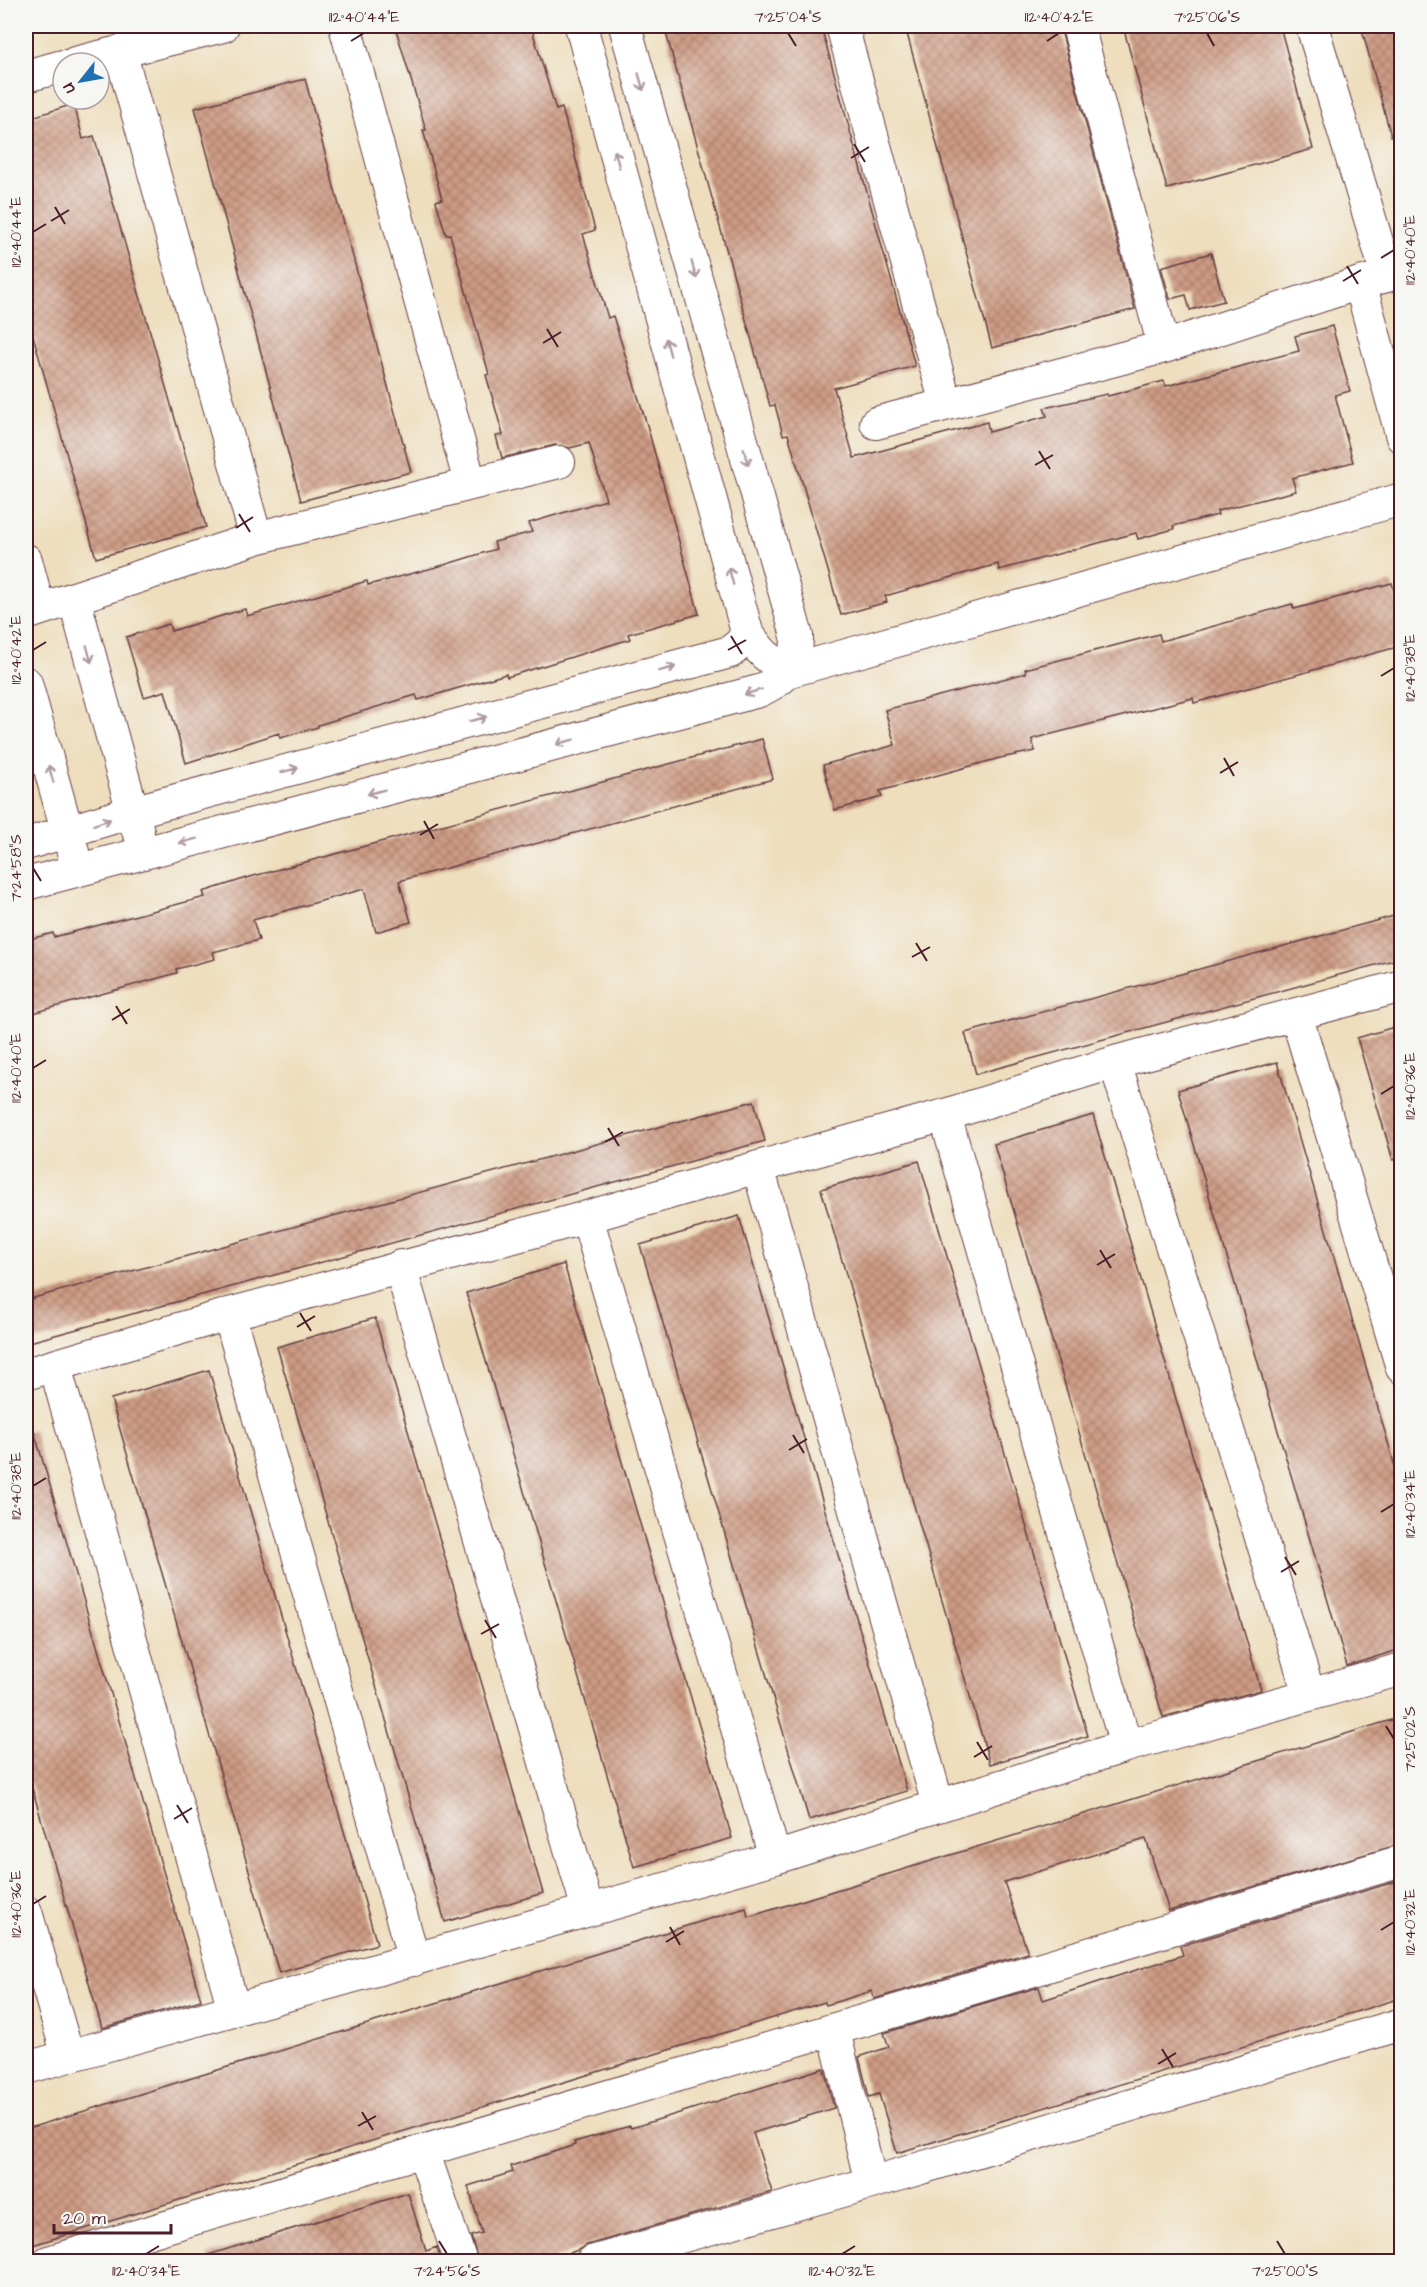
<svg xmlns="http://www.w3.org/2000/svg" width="1427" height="2287" font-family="'Architects Daughter',sans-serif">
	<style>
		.building { fill: url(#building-cross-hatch) }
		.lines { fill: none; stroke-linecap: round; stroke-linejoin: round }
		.street-casing { stroke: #633c41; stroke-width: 34 }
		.street { stroke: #fff; stroke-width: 32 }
		.oneway { stroke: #ae9aa0 }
		.ticks { fill: none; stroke: #4a1f2b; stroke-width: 2 }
		.neatline { fill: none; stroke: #4a1f2b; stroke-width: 2 }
		.ticks-label { font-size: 15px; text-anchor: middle; fill: #4a1f2b }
	</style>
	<defs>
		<pattern id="building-cross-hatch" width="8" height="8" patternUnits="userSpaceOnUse" patternTransform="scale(1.5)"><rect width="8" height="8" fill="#ce9b84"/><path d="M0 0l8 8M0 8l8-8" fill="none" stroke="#a97e6c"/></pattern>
	</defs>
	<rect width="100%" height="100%" fill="#f6f6f2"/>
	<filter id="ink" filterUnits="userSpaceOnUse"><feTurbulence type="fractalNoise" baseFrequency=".0167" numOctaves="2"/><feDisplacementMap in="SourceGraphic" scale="12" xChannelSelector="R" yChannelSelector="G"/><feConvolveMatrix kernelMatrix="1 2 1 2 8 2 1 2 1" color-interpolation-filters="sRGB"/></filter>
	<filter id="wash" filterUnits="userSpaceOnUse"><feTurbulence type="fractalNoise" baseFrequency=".008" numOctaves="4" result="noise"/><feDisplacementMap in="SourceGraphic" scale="24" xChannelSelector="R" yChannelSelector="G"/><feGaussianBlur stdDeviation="1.35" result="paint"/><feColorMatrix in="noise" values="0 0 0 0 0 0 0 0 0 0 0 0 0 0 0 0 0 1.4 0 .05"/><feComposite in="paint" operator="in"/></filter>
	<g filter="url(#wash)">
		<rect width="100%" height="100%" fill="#eedebe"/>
		<g id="blocks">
			<!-- building -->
			<path class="building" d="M395,26H531L556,110L562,108L595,230L583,234L608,318L613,316L647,425L699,614L628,634L630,639L507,677L506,674L418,700L416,695L318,725V727L280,738L279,733L186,763L165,691L144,697L126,637L169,624L171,631L245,609L247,616L367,581L368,585L444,565L496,549L494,542L532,532L529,523L606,500L589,443L570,448L555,445L502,458L496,436L503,435L486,375L489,374L450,234L446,235L436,201L442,199L423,130H426Z
				M664,26H821L915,366L834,388L854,458L987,422L989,432L1047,416L1044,408L1107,394L1108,396L1164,381L1166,386L1299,351L1295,336L1332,326L1350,391L1335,395L1353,462L1292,478L1296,491L1217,511L1218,515L1173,526L1174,529L1138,539L1136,533L999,570L998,564L885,596L887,602L841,615L788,434L783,435L775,405L770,406Z
				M905,26H1060L1135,309L992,348Z
				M1123,26H1280L1313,149L1167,189Z
				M1361,26H1401V135L1391,136Z
				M305,79L411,472L301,501L195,108Z
				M74,104L83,139L94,136L206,527L96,558L26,311V119Z
				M1211,253L1224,301L1190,310L1186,295L1170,299L1161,267Z
				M1392,583L1401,619V646L1194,703L1193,698L1032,739L1035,751L1000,758L880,791L882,797L835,810L823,765L895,745L885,710L1026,673L1025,669L1159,634L1161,641L1292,604L1294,609Z
				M762,739L773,779L399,881L411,922L376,932L364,889L253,920L259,940L213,952L215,959L176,969L177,973L26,1015V940L53,933L54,937L205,897L203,892L250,877Z
				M1401,914V958L976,1074L965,1033Z
				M1401,1025V1158L1393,1160L1357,1038Z
				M1277,1062L1401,1487V1649L1347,1666L1178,1090Z
				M754,1101L765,1141L26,1343V1300Z
				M1093,1115L1261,1690L1163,1717L994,1144Z
				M919,1161L1088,1736L990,1764L821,1189Z
				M739,1216L907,1791L809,1820L640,1245Z
				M564,1264L732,1838L634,1867L466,1293Z
				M375,1318L543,1893L445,1922L277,1347Z
				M209,1370L377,1944L279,1973L111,1399Z
				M34,1431L201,2000L102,2028L26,1767V1432Z
				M1401,1717V1844L1169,1911L1146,1839L1004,1882L1028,1953L874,1999L872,1991L826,2005L825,2002L26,2247V2129L693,1924L746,1908L748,1917Z
				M1401,1880V1998L897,2153L879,2094L869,2097L859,2057L889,2047L884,2033L1039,1987L1043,2000L1183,1955L1180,1946Z
				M824,2068L834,2108L753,2133L772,2192L587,2245L578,2250L544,2262H478L471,2236L482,2233L468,2186L513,2172L511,2166L575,2145L574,2142L630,2126L631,2128Z
				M408,2193L426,2251L437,2247L442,2262H209L208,2255Z"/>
		</g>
	</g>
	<g filter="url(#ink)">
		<use href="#blocks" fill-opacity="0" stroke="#633c41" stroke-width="1.5"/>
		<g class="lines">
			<defs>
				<path id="street" d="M345,26L470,483
					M581,26L747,632C759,651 769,661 790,671L1402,499
					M842,26L946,404
					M1078,26L1164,347
					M1312,26L1387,275
					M120,51L256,538
					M75,63L223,26
					M26,76L63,66
					M1360,283L1402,437
					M876,423L1164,347L1360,283L1402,272
					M26,560L39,609
					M74,598L138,831
					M26,614L256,538L559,462
					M26,683L73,852
					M26,844L132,812L730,652L741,643L747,632
					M26,884L759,691C788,677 797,668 797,636L625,26
					M1296,1014L1402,1368
					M1115,1062L1309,1694
					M945,1115L1126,1746
					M758,1167L938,1805
					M587,1217L775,1858
					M400,1266L588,1910
					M229,1314L414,1960
					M55,1366L234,2010
					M26,1374L229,1314L587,1217L758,1167L945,1115L1115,1062L1402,986
					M26,1912L68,2056
					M834,2031L871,2183
					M26,2068L775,1858L1126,1746L1402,1669
					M423,2151L461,2262
					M48,2262L1402,1861
					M592,2262L871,2183L1402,2024"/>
			</defs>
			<!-- street casing -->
			<use href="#street" class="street-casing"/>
			<!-- street -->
			<use href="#street" class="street"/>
		</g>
		<!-- one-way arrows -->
		<defs><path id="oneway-shaft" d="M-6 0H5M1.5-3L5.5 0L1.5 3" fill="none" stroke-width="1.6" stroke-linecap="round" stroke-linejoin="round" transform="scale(1.5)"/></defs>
		<g class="oneway">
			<use href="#oneway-shaft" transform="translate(641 82) rotate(74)"/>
			<use href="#oneway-shaft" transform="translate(617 159) rotate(-105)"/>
			<use href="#oneway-shaft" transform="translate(694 270) rotate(74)"/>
			<use href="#oneway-shaft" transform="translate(668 347) rotate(-105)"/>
			<use href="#oneway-shaft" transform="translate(746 457) rotate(74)"/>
			<use href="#oneway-shaft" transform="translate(731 576) rotate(-105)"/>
			<use href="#oneway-shaft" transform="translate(89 654) rotate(75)"/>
			<use href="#oneway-shaft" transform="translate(667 669) rotate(-15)"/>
			<use href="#oneway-shaft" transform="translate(753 692) rotate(163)"/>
			<use href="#oneway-shaft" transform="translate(478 719) rotate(-15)"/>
			<use href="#oneway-shaft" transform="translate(565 742) rotate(165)"/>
			<use href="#oneway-shaft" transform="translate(290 770) rotate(-15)"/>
			<use href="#oneway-shaft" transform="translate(51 774) rotate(-106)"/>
			<use href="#oneway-shaft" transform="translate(376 792) rotate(165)"/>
			<use href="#oneway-shaft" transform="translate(102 822) rotate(-18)"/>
			<use href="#oneway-shaft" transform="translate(188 841) rotate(165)"/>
		</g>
	</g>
	<!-- ticks -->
	<path class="ticks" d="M788,33L796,46M1207,33L1214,46M351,41L364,33M1047,41L1059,33M854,144L865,162M851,158L869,147M55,207L65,224M51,221L69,210M33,232L46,224M1381,258L1394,250M1347,266L1358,284M1343,281L1361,270M547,329L558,347M543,343L561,332M1039,451L1050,469M1035,465L1053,455M239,514L250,532M236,528L253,517M731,636L742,654M33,650L46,642M728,650L746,640M1381,676L1394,668M1224,758L1234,776M1220,773L1238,762M424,821L434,839M420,835L438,824M33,868L41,881M916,943L927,961M912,957L930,947M116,1006L127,1024M112,1020L130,1009M33,1068L46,1060M1381,1094L1394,1086M608,1128L619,1146M605,1142L623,1132M1100,1250L1111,1268M1097,1265L1115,1254M300,1313L311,1331M297,1327L315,1316M793,1435L804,1453M789,1450L807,1439M33,1486L46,1478M1381,1512L1394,1504M1285,1557L1296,1575M1281,1572L1299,1561M485,1620L496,1638M481,1634L499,1624M1386,1726L1394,1739M977,1742L988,1760M974,1757L992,1746M177,1805L188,1823M174,1819L192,1808M33,1904L46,1896M670,1927L680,1945M1381,1930L1394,1922M666,1942L684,1931M1162,2049L1173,2067M1158,2064L1176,2053M362,2112L373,2130M358,2126L376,2116M439,2241L447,2254M1277,2241L1285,2254M146,2254L159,2246M842,2254L855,2246"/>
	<!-- margin -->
	<rect width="1427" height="2287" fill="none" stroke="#f6f6f2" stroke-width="66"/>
	<!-- north arrow -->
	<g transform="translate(81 81) rotate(239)"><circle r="28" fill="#f6f6f2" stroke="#b1a0a2" stroke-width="1.5"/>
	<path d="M0-4.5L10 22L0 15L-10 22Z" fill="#1f6fb2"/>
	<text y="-9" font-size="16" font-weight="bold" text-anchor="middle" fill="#4a1f2b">U</text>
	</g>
	<!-- scale -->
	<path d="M54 2224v9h117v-9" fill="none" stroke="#4a1f2b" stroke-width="3"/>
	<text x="63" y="2224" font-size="18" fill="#4a1f2b" stroke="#f6f6f2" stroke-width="4.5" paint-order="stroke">20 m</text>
	<rect x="33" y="33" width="1361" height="2221" class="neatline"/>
	<g class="ticks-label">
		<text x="364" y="22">112°40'44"E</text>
		<text x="788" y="22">7°25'04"S</text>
		<text x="1059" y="22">112°40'42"E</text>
		<text x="1207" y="22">7°25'06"S</text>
		<text transform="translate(16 232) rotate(-90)" y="5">112°40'44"E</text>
		<text transform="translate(1410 250) rotate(-90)" y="5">112°40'40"E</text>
		<text transform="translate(16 650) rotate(-90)" y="5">112°40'42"E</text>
		<text transform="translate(1410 668) rotate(-90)" y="5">112°40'38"E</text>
		<text transform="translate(16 868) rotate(-90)" y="5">7°24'58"S</text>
		<text transform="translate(16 1068) rotate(-90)" y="5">112°40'40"E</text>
		<text transform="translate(1410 1086) rotate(-90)" y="5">112°40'36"E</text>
		<text transform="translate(16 1486) rotate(-90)" y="5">112°40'38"E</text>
		<text transform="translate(1410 1504) rotate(-90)" y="5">112°40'34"E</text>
		<text transform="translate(1410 1739) rotate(-90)" y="5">7°25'02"S</text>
		<text transform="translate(16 1904) rotate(-90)" y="5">112°40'36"E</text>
		<text transform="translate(1410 1922) rotate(-90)" y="5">112°40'32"E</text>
		<text x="146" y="2276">112°40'34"E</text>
		<text x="447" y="2276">7°24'56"S</text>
		<text x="842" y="2276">112°40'32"E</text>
		<text x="1285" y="2276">7°25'00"S</text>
	</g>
</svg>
